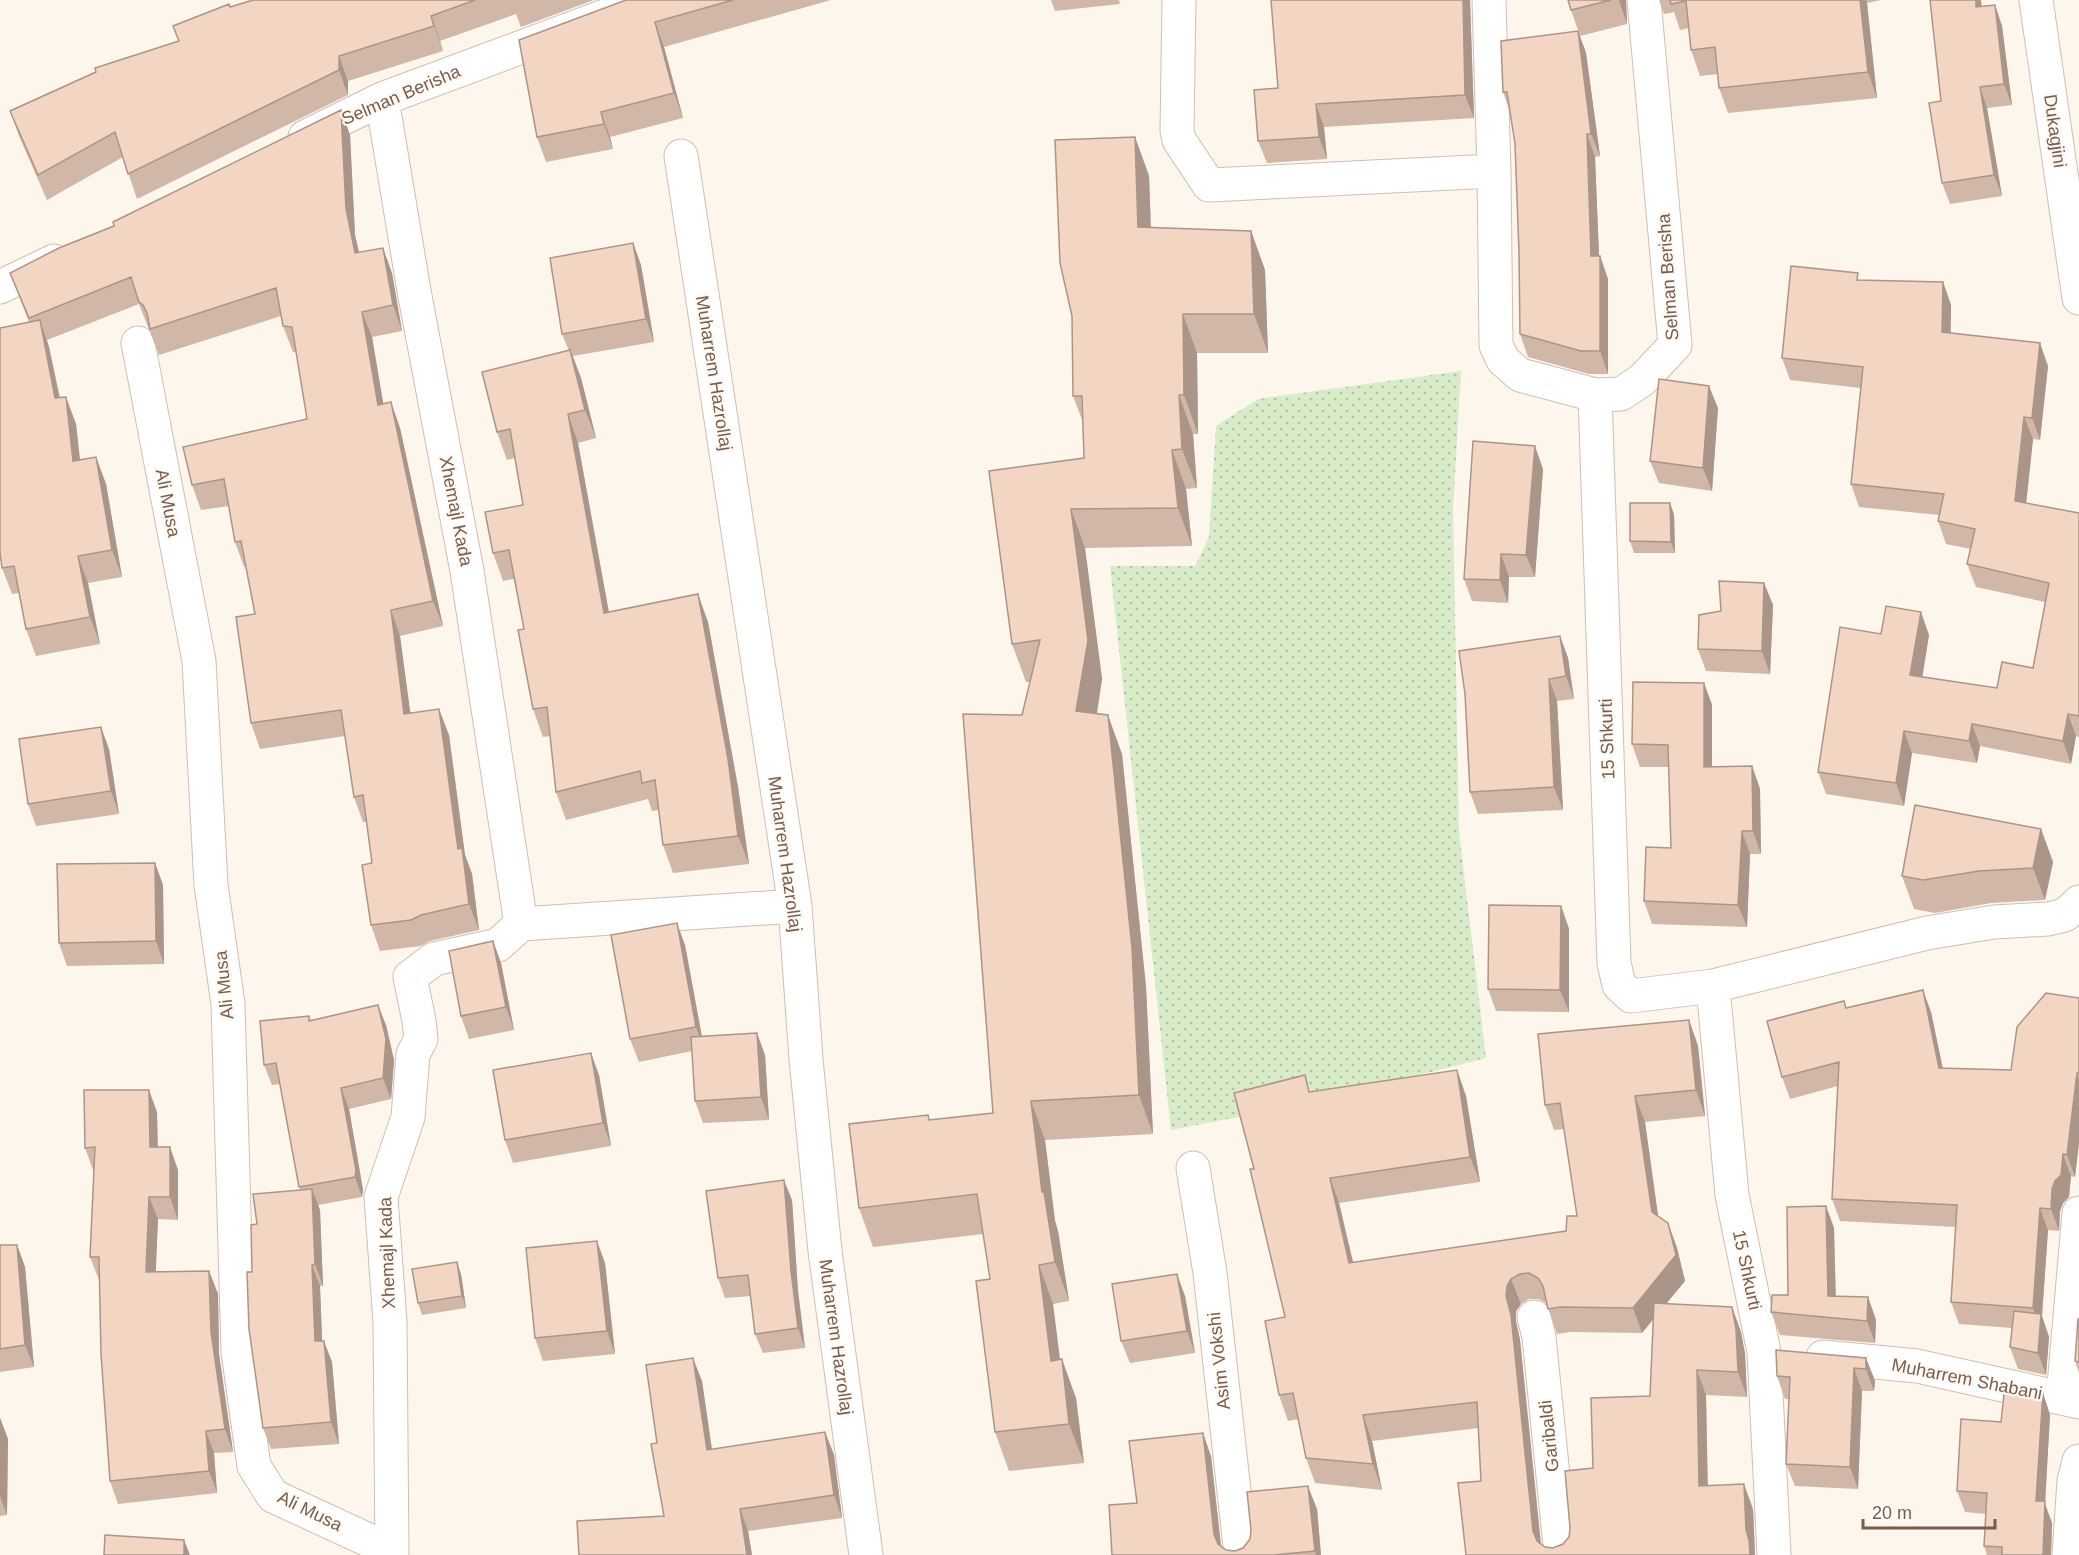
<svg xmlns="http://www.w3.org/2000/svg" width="2079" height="1555" font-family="Helvetica,sans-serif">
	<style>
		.grass { fill: url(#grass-dots) }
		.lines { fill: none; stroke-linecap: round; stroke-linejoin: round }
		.minor-casing { stroke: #d1beb0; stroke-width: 35 }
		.minor { stroke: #fff; stroke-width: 33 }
		.wall { fill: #d1b7a8; fill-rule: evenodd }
		.shaded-wall { fill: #aa9588 }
		.building { fill: #f3d5c3; stroke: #aa9588; stroke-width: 1.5 }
		.labels { text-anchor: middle; stroke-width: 4.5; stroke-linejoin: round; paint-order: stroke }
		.street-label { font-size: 18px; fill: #7a5c4d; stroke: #fffaf3 }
	</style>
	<defs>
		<pattern id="grass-dots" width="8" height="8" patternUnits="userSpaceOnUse" patternTransform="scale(1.5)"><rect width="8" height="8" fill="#d8ecc9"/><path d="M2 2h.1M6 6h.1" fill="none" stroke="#b4c2a5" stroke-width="1.8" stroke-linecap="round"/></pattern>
	</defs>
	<rect width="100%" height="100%" fill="#fdf6ec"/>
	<!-- grass -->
	<path class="grass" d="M1461,371L1453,510L1459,832L1486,1058L1296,1106L1171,1130L1110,566H1195L1209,537L1216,426L1258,399Z"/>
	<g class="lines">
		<defs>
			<path id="minor" d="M1179,0L1177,131L1179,140L1209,185L1494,171L1496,345L1503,360L1520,375L1595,395L1621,394L1642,380L1675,345L1644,0
				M1489,0L1494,171
				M2036,0L2079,298
				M382,99L414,291L467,571L521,924L795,906
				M305,137L382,99L648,0
				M681,156L795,906L806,1059L825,1251L866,1555
				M0,287L54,261
				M138,343L199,661L211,885L228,1004L238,1352L254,1466L273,1496L392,1551
				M1595,395L1614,963L1619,985L1631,996L1713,986L1732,1195L1764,1352L1774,1555
				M1713,986L1927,933L1994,922L2048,919L2065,915L2079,902
				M1193,1168L1210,1273L1241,1555
				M1534,1317L1539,1337L1561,1555
				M1823,1357L1917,1366L2079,1402
				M2063,1397L2079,1213
				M392,1555L390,1322L381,1197L408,1117L413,1054L421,1039L419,1021L410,977L434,959L498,945L521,924
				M2069,1555L2074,1481L2079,1461"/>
		</defs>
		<!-- minor casing -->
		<use href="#minor" class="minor-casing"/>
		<!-- minor -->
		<use href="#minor" class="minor"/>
	</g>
	<!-- wall -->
	<path class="wall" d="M253,0H594L521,27L516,14L440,41L443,51L348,81V95L137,199L123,157L47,200L19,136L10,111L96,72L179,41L230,7Z
		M626,0H831L664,47L683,118L610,137L613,149L546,162L537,137Z
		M1051,0H1119L1120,4L1055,11Z
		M1470,0L1474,118L1324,127L1327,159L1267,163L1258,141L1278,88Z
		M1568,0H1626L1627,24L1580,36L1571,10Z
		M1659,0H1881L1867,3L1877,98L1728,113L1719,88L1718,74L1700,76L1691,50L1689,28L1680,30L1674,12L1664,14Z
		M1995,5L2002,26L2012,105L1987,108L2002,196L1950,204L1942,183L1941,101L1982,6Z
		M1578,31L1586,53L1600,156L1595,157L1599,256H1600L1608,279V374H1589L1528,357L1520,334L1519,252L1515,144L1510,112L1503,92Z
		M341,110L350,135L355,235L359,252L392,273L402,331L372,337L383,404L400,428L443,626L400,636L410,713L449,735L465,855L472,874L479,930L430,941L421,946L380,951L371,925L372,863L367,822H363L354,797L345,736L260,749L251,723L255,614L246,567H244L235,542L229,506L201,510L192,485L307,419L296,352H293L283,326L281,316L159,355L139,304L47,340L49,347L60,397L76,424L80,460L96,457L106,484L122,577L88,583L100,644L36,656L26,629L19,593L12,594L2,568L29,322L10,273L114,226Z
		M1135,137L1149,176L1151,228L1251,231L1265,270L1268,353H1197L1198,434H1193L1197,488L1186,489L1192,546L1085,548L1102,679L1097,714L1122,754L1146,987L1153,1134L1045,1140L1055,1221L1058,1231L1069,1301L1053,1304L1060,1360L1076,1398L1084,1463L1009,1471L995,1432L990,1279L983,1234L873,1247L859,1208L930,1120L993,1113L1022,715L1030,682H1026L1012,644L1084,458L1083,422L1073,396Z
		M633,243L641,265L654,342L573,356L581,378L596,438L578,443L609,612L708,622L738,787L749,864L673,873L663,845L659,810L652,811L648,799L566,820L556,792L550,736L543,737L533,709L524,629L514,579L503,581L493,553L523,505L515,458L507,460L497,432L569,351L562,334Z
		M1860,280L1943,282L1951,305V333L2048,366L2040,440L2033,439L2026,503L2079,513V737L2076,736L2071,764L1980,746L1977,763L1912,753L1904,806L1826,794L1818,772L1881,634L1929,635L1922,677L1997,688L2033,668L2045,602L1976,587L1967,564L1971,549L1946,544L1938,521L1939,515L1859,507L1851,484L1861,388L1790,380L1782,358Z
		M1718,408L1712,491L1659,483L1650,461Z
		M1543,469L1535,577H1509L1508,603L1472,601L1464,579Z
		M1674,514L1675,553H1634L1630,541Z
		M1764,583L1773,605L1770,674L1706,671L1698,649L1721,611Z
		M1560,636L1568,658L1574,699L1557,701L1563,810L1478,814L1470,792Z
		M1704,683L1712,705V767L1752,766L1760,789L1761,854H1750L1747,927L1652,924L1644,901L1671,848L1669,767H1640L1632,744Z
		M109,749L119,814L36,826L28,804Z
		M2041,829L2053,862L2045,900L1991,903L1935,913L1914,909L1902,876Z
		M155,863L163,885L164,964L67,966L59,943Z
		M1561,906L1569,929V1012L1496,1011L1488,989Z
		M493,941L501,963L514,1030L469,1039L461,1016Z
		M685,945L702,1036L765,1055L769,1120L703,1123L695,1101L692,1051L639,1062L630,1039Z
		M2079,998V1143L2075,1177L2071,1176L2069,1197L2063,1203L2060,1211L2059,1231L2048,1230L2042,1316L2049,1337L2046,1375L2018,1369L2010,1347L2012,1328L1959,1324L1951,1302L1956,1227L1840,1221L1832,1199L1838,1086L1790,1099L1782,1077L1844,1001L1846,1007L1931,1012L1943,1068L2011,1070Z
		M309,1016L311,1021L386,1025L394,1060L391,1099L349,1109L363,1190L362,1197L318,1205L320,1210L323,1286H320L322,1341L332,1362L339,1444L271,1449L263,1428L252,1272L257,1224L300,1190L280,1084L272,1085L264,1065Z
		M1689,1020L1698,1046L1705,1116L1645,1122L1658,1216L1668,1223L1677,1248L1685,1281L1666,1304L1732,1307L1741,1332L1745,1354L1747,1397L1706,1395L1708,1486L1753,1509L1755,1555H1466L1481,1481L1478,1428L1372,1441L1382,1490L1315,1483L1306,1458L1298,1419L1288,1421L1279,1395L1285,1317L1254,1169L1310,1092L1457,1070L1466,1096L1480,1182L1339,1203L1353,1262L1566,1231L1577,1216L1564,1129L1554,1130L1545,1105ZM1529,1299H1539L1547,1304L1557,1334L1570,1332L1642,1333L1653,1319L1650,1396L1593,1468L1569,1537L1563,1544L1553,1548L1545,1547L1541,1544L1520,1340L1516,1321V1311L1521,1304Z
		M599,1075L611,1146L513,1163L505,1140Z
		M157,1112L158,1147L178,1170V1220L158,1219L155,1272L209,1271L218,1294L219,1354L233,1452L214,1453L217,1493L118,1504L110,1481L100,1280H99L90,1257L94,1170H93L85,1148Z
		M792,1200L798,1291L805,1348L763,1353L755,1334L751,1296L725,1298L718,1278Z
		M1826,1206L1834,1228L1836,1296L1868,1297L1876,1320L1875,1343L1780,1335L1771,1312L1788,1295Z
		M0,1245H17L25,1267L34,1367L0,1372Z
		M605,1263L615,1354L543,1361L535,1338Z
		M461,1274L466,1308L422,1315L418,1303Z
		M1185,1296L1195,1353L1130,1363L1121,1341Z
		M2079,1319V1373L2075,1361Z
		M1866,1358L1875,1381L1874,1391H1862L1858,1489L1795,1486L1786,1464L1789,1399H1785L1777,1376Z
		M702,1381L712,1449L825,1432L834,1455L842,1518L748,1531L752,1555H579L664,1516L657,1443Z
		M2043,1393L2050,1415L2045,1504L2052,1523L2051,1555H1987L1984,1546L1986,1514L1965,1512L1957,1491L2001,1422Z
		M0,1418L8,1439L7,1515L0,1516Z
		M1211,1456L1221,1546L1226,1550L1235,1551L1243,1548L1317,1509L1321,1555H1112L1137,1503Z"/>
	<!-- shaded-wall -->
	<path class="shaded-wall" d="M1463,0H1470L1474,118L1465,95Z
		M1619,0H1626L1627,24Z
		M1860,0H1866L1867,3L1877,98L1868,72Z
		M1976,0H1981L1984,28L1976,7Z
		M1995,5L2002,26L2012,105L2004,84Z
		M431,16L440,41L443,51L434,26Z
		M655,22L664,47L683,118L674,93Z
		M1578,31L1586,53L1600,156L1591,134Z
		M339,56L348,81V95L339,70Z
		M1980,87L1987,108L2002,196L1994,175Z
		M1316,104L1324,127L1327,159L1319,137Z
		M341,110L350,135L355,235L365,279L355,253L346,209Z
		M601,112L610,137L613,149L604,124Z
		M1587,134L1595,157L1600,279L1591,256Z
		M1135,137L1149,176L1152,266L1138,227Z
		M1251,231L1265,270L1268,353L1254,314Z
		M633,243L641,265L654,342L646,319Z
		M383,248L392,273L402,331L393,305Z
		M1600,256L1608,279V374L1600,351Z
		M1943,282L1951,305L1950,355L1942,332Z
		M362,312L372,337L388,431L378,405Z
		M1183,314L1197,353L1198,434L1184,395Z
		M40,320L49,347L65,425L55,398Z
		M2040,343L2048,366L2040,440L2032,418Z
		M570,350L581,378L596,438L585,410Z
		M1709,386L1718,408L1712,491L1703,468Z
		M1179,395L1193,434L1197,488L1182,449Z
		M66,397L76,424L83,488L73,461Z
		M391,402L400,428L443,626L433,601Z
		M568,414L578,443L614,641L604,613Z
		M2024,417L2033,439L2024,524L2015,501Z
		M1535,446L1543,469L1535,577L1526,555Z
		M1172,450L1186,489L1192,546L1178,508Z
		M96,457L106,484L122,577L112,550Z
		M1670,503L1674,514L1675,553L1671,542Z
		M1071,509L1085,548L1102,679L1091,750L1076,711Z
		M1501,554L1509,577L1508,603L1500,580Z
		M78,556L88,583L100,644L90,617Z
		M1764,583L1773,605L1770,674L1762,651Z
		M698,594L708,622L738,787L749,864L738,836Z
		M391,610L400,636L414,740L404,714Z
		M1921,612L1929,635L1919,698L1910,675Z
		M1560,636L1568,658L1574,699L1566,676Z
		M1549,679L1557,701L1563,810L1554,787Z
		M1704,683L1712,705V790L1704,767Z
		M439,709L449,735L465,855L472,874L479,930L469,904L458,849Z
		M2068,714L2076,736L2071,764L2063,741Z
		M1108,715L1122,754L1146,987L1153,1134L1139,1095Z
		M1972,724L1980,746L1977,763L1969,741Z
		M101,727L109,749L119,814L111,791Z
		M1904,731L1912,753L1904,806L1896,783Z
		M1752,766L1760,789L1761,854L1753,831Z
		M2041,829L2053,862L2045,900L2033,868Z
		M1742,831L1750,854L1747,927L1738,905Z
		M155,863L163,885L164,964L156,941Z
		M1561,906L1569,929V1012L1560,990Z
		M677,923L685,945L704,1049L696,1027Z
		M493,941L501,963L514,1030L506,1007Z
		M1923,990L1931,1012L1947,1090L1939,1068Z
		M378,1005L386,1025L394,1060L391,1099L383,1078Z
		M1689,1020L1698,1046L1705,1116L1696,1090Z
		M757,1033L765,1055L769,1120L761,1097Z
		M591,1053L599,1075L611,1146L603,1123Z
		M1457,1070L1466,1096L1480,1182L1470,1157Z
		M2077,1073L2079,1080V1143L2075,1177L2067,1155Z
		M341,1088L349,1109L363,1190L362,1197L355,1177Z
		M149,1090L157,1112L158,1169L150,1147Z
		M1635,1096L1645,1122L1661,1237L1652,1212Z
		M1031,1101L1045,1140L1055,1221L1058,1231L1069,1301L1055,1262L1042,1192Z
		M170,1147L178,1170V1220L170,1197Z
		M2063,1154L2071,1176L2069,1197L2063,1203L2060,1211L2059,1231L2051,1209L2052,1189Z
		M1330,1178L1339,1203L1359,1288L1349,1263Z
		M784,1180L792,1200L798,1291L805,1348L798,1328L791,1271Z
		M312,1189L320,1210L323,1286L315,1264Z
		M149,1197L158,1219L155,1294L146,1272Z
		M1826,1206L1834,1228L1836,1319L1828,1296Z
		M2040,1208L2048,1230L2042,1316L2049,1337L2046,1375L2038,1353L2040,1328L2033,1308Z
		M1668,1223L1677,1248L1685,1281L1642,1333L1633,1308Z
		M597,1241L605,1263L615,1354L607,1331Z
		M17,1245L25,1267L34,1367L25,1345Z
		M457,1262L461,1274L466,1308L462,1296Z
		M312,1265L320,1286L323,1363L315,1341Z
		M1039,1265L1053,1304L1065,1400L1051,1361Z
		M209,1271L218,1294L219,1354L233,1452L225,1429L211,1332Z
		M1177,1274L1185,1296L1195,1353L1187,1331Z
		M1511,1279L1521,1304L1516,1311V1321L1520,1340L1542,1555L1533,1531L1506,1296L1507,1286Z
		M1868,1297L1876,1320L1875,1343L1867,1321Z
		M1732,1307L1741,1332L1745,1354L1747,1397L1738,1372Z
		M324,1341L332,1362L339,1444L331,1422Z
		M693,1358L702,1381L715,1472L707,1450Z
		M1866,1358L1875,1381L1874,1391L1866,1369Z
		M1062,1359L1076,1398L1084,1463L1069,1424Z
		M1854,1368L1862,1391L1858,1489L1850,1467Z
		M1697,1370L1706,1395L1708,1512L1699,1486Z
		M2043,1393L2050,1415L2045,1504L2052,1523L2051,1555H2043L2036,1501Z
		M1363,1415L1372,1441L1382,1490L1373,1464Z
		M0,1418L8,1439L7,1515L0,1496Z
		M206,1431L214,1453L217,1493L209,1471Z
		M825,1432L834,1455L842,1518L834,1495Z
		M1203,1433L1211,1456L1222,1555L1214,1534Z
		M1744,1484L1753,1509L1755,1555H1750L1746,1530Z
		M1308,1486L1317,1509L1321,1555H1316L1315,1551Z
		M740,1509L748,1531L752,1555H747Z
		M184,1540L190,1555H184Z"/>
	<!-- building -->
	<path class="building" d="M253,0H475L431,16L434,26L339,56V70L128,174L115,132L38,175L10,111L96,72L95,68L179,41L173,26L229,4L230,7Z
		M626,0H733L655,22L674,93L601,112L604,124L537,137L519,40Z
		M1271,0H1463L1465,95L1316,104L1319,137L1258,141L1254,90L1278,88Z
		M1568,0H1611L1571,10Z
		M1670,0H1860L1868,72L1719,88L1715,47L1691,50L1686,1L1671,4Z
		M1930,0H1976V7L1995,5L2004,84L1980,87L1994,175L1942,183L1929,103L1941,101Z
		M1578,31L1591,134H1587L1591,256H1600V351H1581L1520,334L1519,252L1515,144L1507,92H1503L1501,41Z
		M341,110L346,209L355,253L383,248L393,305L362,312L378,405L391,402L433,601L391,610L404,714L439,709L458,849L462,848L469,904L421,915L411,920L371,925L362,865L372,863L363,795L354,797L341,710L251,723L236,617L255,614L241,541L235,542L224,479L192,485L183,447L307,419L292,327L283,326L276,288L150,329L147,313L143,305L139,302L131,277L29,318L10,273L59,248L114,226L113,222Z
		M1135,137L1138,227L1251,231L1254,314H1183L1184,395H1179L1182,449L1172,450L1178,508L1071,509L1088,640L1076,711L1108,715L1132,948L1139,1095L1031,1101L1042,1192H1044L1055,1262L1039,1265L1051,1361L1062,1359L1069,1424L995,1432L976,1281L990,1279L977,1194L859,1208L849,1124L928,1115L929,1120L993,1113L963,714L1022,715L1040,640L1012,644L989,471L1084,458L1082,396H1073L1072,316L1060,263L1055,140Z
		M633,243L646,319L562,334L550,258Z
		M1791,266L1858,273L1857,280L1943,282L1942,332L2040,343L2032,418L2024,417L2015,501L2079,513V716L2068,714L2063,741L1972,724L1969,741L1904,731L1896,783L1818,772L1840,627L1881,634L1886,606L1921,612L1910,675L1997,688L2002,662L2033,668L2049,583L1967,564L1975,529L1938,521L1944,494L1851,484L1863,367L1782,358Z
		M40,320L55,398L66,397L73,461L96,457L112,550L78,556L90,617L26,629L14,566L2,568L0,552V328Z
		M570,350L585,410L568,414L604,613L698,594L728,759L738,836L663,845L655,780L642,783L640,771L556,792L547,707L533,709L518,630L524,629L509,550L493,553L485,512L523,505L510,429L497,432L482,372Z
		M1659,379L1709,386L1703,468L1650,461Z
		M1473,441L1535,446L1526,555L1501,554L1500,580L1464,579Z
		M1630,503H1670L1671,542L1630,541Z
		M1719,581L1764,583L1762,651L1698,649L1699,615L1721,611Z
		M1560,636L1566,676L1549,679L1554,787L1470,792L1465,694L1459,651Z
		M1633,682L1704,683V767L1752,766L1753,831H1742L1738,905L1644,901L1646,847L1671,848L1668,745L1632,744Z
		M101,727L111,791L28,804L19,739Z
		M1915,805L2041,829L2033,868L1979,871L1923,880L1902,876Z
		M155,863L156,941L59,943L57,864Z
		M1489,905L1561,906L1560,990L1488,989Z
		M677,923L696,1027L630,1039L611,935Z
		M493,941L506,1007L461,1016L449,951Z
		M1923,990L1939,1068L2011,1070L2017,1027L2046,993L2079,998V1073H2077L2067,1155L2063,1154L2061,1175L2055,1181L2052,1189L2051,1209L2040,1208L2033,1308L1951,1302L1957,1205L1832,1199L1839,1062L1782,1077L1767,1021L1844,1001L1846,1008Z
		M378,1005L386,1039L383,1078L341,1088L356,1170L355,1177L299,1187L276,1063L264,1065L260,1021L309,1016V1021Z
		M1689,1020L1696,1090L1635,1096L1652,1212L1668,1223L1676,1255L1633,1308L1560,1307L1548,1309L1543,1286L1538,1278L1529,1273L1520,1274L1511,1279L1507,1286L1506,1296L1511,1315L1533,1531L1537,1541L1545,1547L1553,1548L1563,1544L1569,1537L1570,1528L1565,1471L1593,1468L1591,1398L1650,1396L1654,1303L1732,1307L1736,1329L1738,1372L1697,1370L1699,1486L1744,1484L1746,1530L1749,1540L1750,1555H1466L1458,1483L1481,1481L1477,1402L1363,1415L1373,1464L1306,1458L1293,1393L1279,1395L1265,1321L1285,1317L1250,1169H1254L1234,1093L1305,1075L1309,1092L1457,1070L1470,1157L1330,1178L1349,1263L1566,1231L1567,1216H1577L1560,1103L1545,1105L1538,1034Z
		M757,1033L761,1097L695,1101L691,1037Z
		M591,1053L603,1123L505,1140L493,1070Z
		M84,1090H149L150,1147H170V1197H149L146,1272L209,1271L211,1332L225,1429L206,1431L209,1471L110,1481L101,1354L99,1257H90L95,1147L85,1148Z
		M784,1180L791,1271L798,1328L755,1334L748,1275L718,1278L706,1191Z
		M312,1189L315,1264L312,1265L315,1341H324L331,1422L263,1428L249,1329L247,1272H252L251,1225L257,1224L253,1194Z
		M1826,1206L1828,1296L1868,1297L1867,1321L1771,1312L1772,1295H1788L1787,1207Z
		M597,1241L607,1331L535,1338L526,1248Z
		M0,1245H17L25,1345L0,1349Z
		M457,1262L462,1296L418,1303L412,1269Z
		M1177,1274L1187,1331L1121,1341L1112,1284Z
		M2014,1311L2041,1314L2038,1353L2010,1347Z
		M2078,1319H2079V1362L2075,1361Z
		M1776,1350L1866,1358V1369L1854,1368L1850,1467L1786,1464L1790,1377L1777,1376Z
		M693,1358L707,1450L825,1432L834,1495L740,1509L747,1555H579L577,1521L664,1516L651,1444L657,1443L646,1365Z
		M2005,1385L2043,1393L2036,1501H2045L2043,1555H2002V1547L1984,1546L1987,1493L1957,1491L1961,1419L2001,1422Z
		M1203,1433L1214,1534L1218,1544L1226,1550L1235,1551L1243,1548L1250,1539L1251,1530L1247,1492L1308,1486L1315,1551L1273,1555H1112L1109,1505L1137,1503L1129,1441Z
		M105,1535L184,1540V1555H104Z"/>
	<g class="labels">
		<!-- street labels -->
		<g class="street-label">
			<text transform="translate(401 95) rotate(-23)" y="6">Selman Berisha</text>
			<text transform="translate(2055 131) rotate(82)" y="6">Dukagjini</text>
			<text transform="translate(1668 277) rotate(-94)" y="6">Selman Berisha</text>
			<text transform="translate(714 373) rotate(81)" y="6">Muharrem Hazrollaj</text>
			<text transform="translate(168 503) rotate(79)" y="6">Ali Musa</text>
			<text transform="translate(456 511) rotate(79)" y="6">Xhemajl Kada</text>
			<text transform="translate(1607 739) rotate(-92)" y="6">15 Shkurti</text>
			<text transform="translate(785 854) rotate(82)" y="6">Muharrem Hazrollaj</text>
			<text transform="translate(224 985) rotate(-96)" y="6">Ali Musa</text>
			<text transform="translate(387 1253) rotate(-92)" y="6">Xhemajl Kada</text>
			<text transform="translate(1747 1270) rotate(78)" y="6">15 Shkurti</text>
			<text transform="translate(836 1337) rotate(82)" y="6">Muharrem Hazrollaj</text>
			<text transform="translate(1219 1361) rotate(-96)" y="6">Asim Vokshi</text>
			<text transform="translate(1967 1379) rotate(11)" y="6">Muharrem Shabani</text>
			<text transform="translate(1549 1436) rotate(-96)" y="6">Garibaldi</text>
			<text transform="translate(310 1511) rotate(26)" y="6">Ali Musa</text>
		</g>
	</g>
	<!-- scale -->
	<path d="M1863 1519v9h132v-9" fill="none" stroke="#7a5c4d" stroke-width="3"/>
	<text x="1872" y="1519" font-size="18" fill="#7a5c4d" stroke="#fffaf3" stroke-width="4.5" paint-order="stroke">20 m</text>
</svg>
